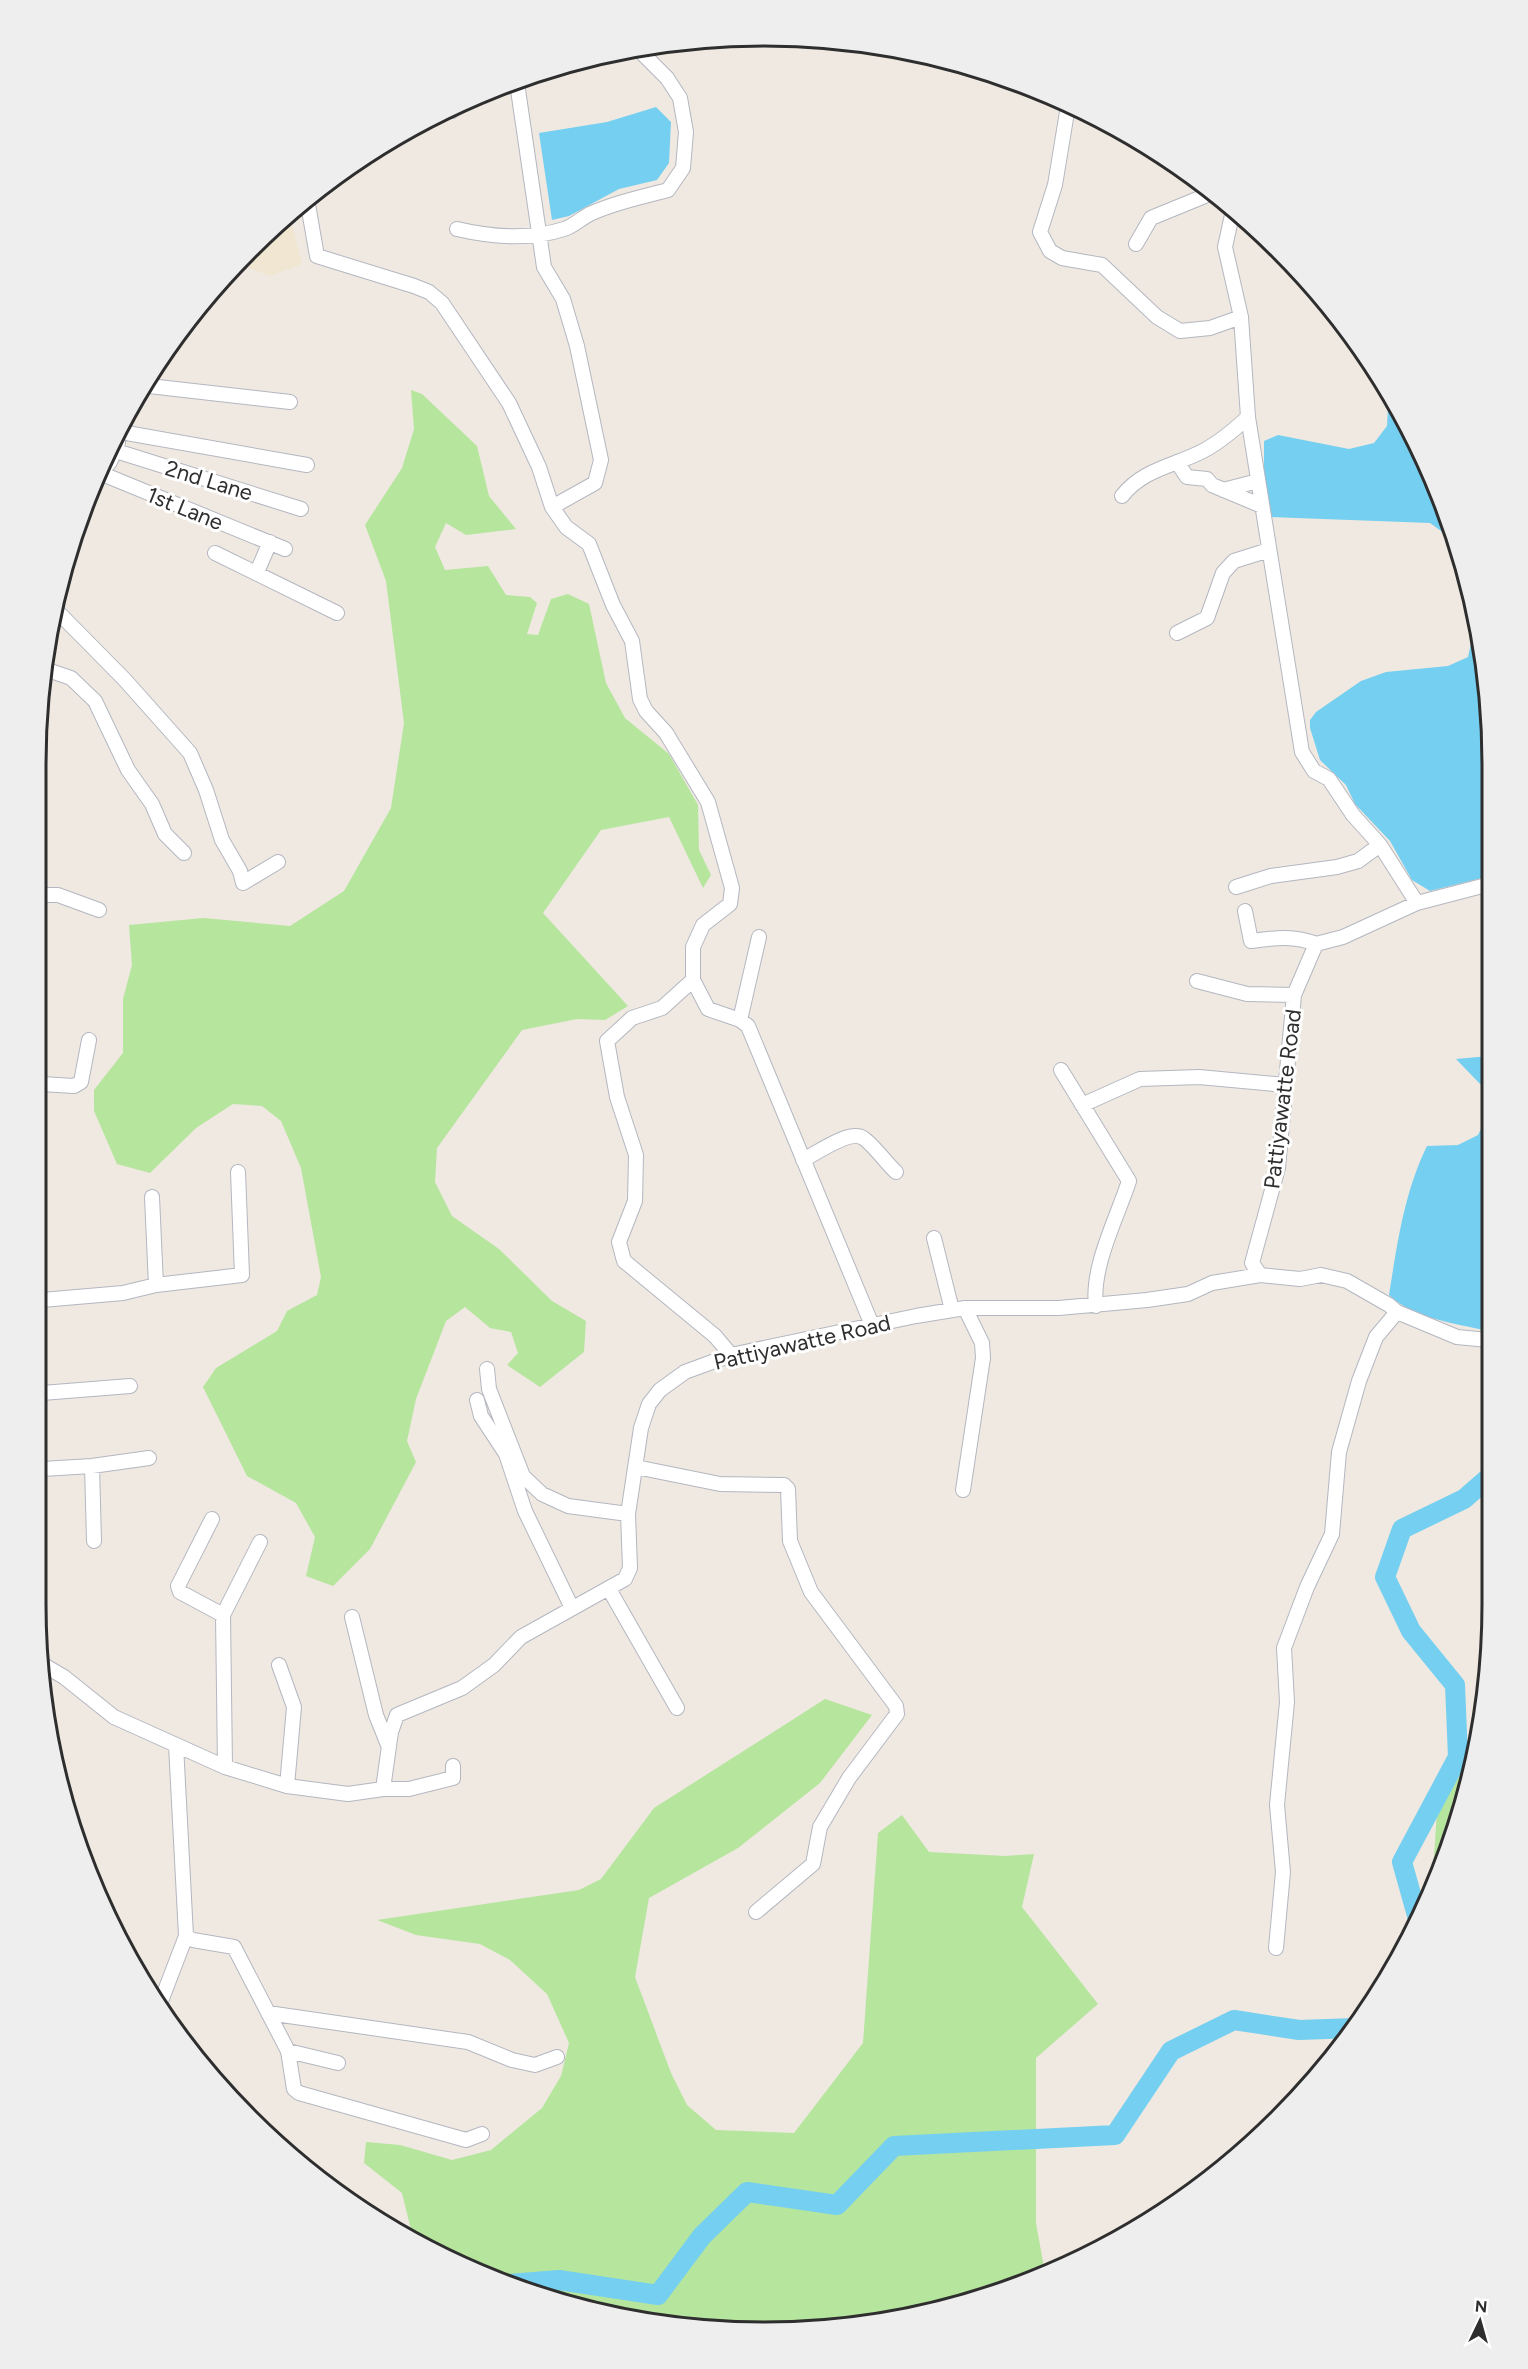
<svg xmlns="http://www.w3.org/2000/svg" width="1528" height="2369" font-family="Figtree,sans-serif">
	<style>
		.education { fill: #f0e6d1 }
		.green { fill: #b6e59e }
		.water { fill: #75cff0 }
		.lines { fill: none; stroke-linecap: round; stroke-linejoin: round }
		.river { stroke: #75cff0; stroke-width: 20 }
		.minor-casing { stroke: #b4b7c1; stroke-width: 16 }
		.minor { stroke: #fff; stroke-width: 14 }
		.labels { text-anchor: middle; stroke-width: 6; stroke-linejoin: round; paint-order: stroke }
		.street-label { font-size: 22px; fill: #2e2e2e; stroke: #fff }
		.rim { fill: none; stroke: #2e2e2e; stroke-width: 3 }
	</style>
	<rect width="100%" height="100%" fill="#efe9e1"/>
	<!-- education -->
	<path class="education" d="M290,216L302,264L270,276L238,264Z"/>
	<!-- green -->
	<path class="green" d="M411,390L422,394L477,446L489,496L516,529L466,535L446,523L435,547L445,570L488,566L506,595L530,597L537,603L527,634L538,635L551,599L568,594L589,604L606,683L625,718L669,754L698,805L699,850L711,875L703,888L669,817L601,830L543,913L628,1006L605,1020L577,1019L522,1030L437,1148L435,1182L452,1216L499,1249L552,1301L586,1321L584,1352L540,1387L507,1365L518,1353L511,1332L490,1328L465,1307L446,1321L416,1399L407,1441L416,1462L370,1549L333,1586L306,1576L315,1537L296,1503L247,1476L203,1387L216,1368L277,1331L287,1311L317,1295L321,1277L301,1168L281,1121L262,1106L233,1104L196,1128L150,1173L117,1164L94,1111V1090L123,1053V999L132,965L129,925L203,918L290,926L344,891L391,808L404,723L386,581L365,525L402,468L414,429Z
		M825,1699L872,1715L820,1783L738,1848L649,1898L635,1977L671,2073L687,2105L716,2130L794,2133L863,2043L878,1833L902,1815L929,1852L1005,1856L1034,1854L1022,1907L1098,2004L1036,2058V2223L1045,2273L953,2308L859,2327L717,2331L530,2294L414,2242L402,2193L364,2163L366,2142L400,2145L452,2160L491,2150L542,2108L561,2076L569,2043L547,1994L510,1960L480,1944L416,1935L377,1920L579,1890L601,1879L654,1808Z
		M1472,1750L1436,1884L1432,1885L1437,1812L1466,1751Z"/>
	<!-- water -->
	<path class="water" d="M656,107L671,122L669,163L657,180L619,189L569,216L552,220L539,133L607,122Z
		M1384,390L1417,442L1468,578L1448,536L1430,523L1270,517L1264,480V441L1278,435L1349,449L1374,443L1387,426L1388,408Z
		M1475,625L1490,717V876L1430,891L1412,880L1390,841L1355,804L1346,785L1320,760L1310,728V720L1316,712L1361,681L1386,672L1448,666L1468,657Z
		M1489,1056V1110L1482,1086L1456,1059Z
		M1489,1112L1488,1331C1455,1323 1414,1319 1389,1295C1397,1245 1404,1193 1427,1146L1458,1145L1478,1135Z"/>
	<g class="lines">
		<!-- river -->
		<path class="river" d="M1418,1919L1402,1862L1458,1757L1455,1685L1411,1631L1385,1577L1402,1529L1464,1499L1487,1479
			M508,2284L559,2280L658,2295L702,2236L747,2192L837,2205L894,2146L1115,2135L1171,2051L1234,2020L1299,2030L1355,2028"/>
		<defs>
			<path id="minor" d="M517,83L544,267L563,299L577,346L601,460L595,483L552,507
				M1068,106L1055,185L1040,232L1050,251L1062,258L1102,265L1157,317L1180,331L1210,328L1241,317
				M446,110L452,111
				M307,199L317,256L414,286L429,292L442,303L509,403L539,467L552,507L566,527L589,544L613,605L632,641L640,699L646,711L666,733L708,802L732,888L730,904L703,925L693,947V980
				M1231,207L1232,215L1225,247L1241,317L1248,417L1302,752L1314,771L1329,779L1353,815L1380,845L1417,903
				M457,229C491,237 530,240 564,229C574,226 582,217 592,213C616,202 642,197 668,190L683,168L686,132L680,98L667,78L639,50
				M1136,244L1151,218L1212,193
				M149,386L290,402
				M121,432L307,465
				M116,451L301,509
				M1177,462L1187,477L1207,479L1212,485L1262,506
				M100,473L285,549
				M99,474L110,462L118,443
				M1223,490L1258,481
				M1122,496C1143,469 1174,466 1203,451C1220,442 1234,430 1248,417
				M215,553L337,613
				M257,572L270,542
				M54,608L125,680L190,753L206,790L222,840L240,871L243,883L278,862
				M1177,633L1207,618L1223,573L1234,561L1269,550
				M42,668L71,678L95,701L128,770L152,804L165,834L184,853
				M1236,887L1271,876L1337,867L1358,861L1380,845
				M42,895H58L99,910
				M1245,911L1251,941C1274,938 1294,935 1316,944
				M1197,981L1247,994L1294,995
				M740,1020L759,937
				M1061,1070L1129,1181C1117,1218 1091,1267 1096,1306
				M42,1084L74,1086L81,1082L89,1040
				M1082,1105L1140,1079L1199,1077L1285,1085
				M803,1160C817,1153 850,1129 863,1138C872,1143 887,1164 896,1172
				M152,1197L156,1285
				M934,1238L952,1310
				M1260,1275L1300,1279L1321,1275L1347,1281L1389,1305L1397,1312L1457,1337L1488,1340
				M42,1300L123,1293L156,1285L242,1275L238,1172
				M731,1355L715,1336L624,1261L619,1242L635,1201L636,1155L617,1097L607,1041L632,1018L662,1008L693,980L708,1009L740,1020L748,1026L872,1325
				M487,1369L489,1389L523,1476L542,1494L568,1506L628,1514
				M42,1393L130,1386
				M477,1400L481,1416L506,1454L525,1511L572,1608
				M92,1466L94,1541
				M636,1467L720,1484L784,1485L788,1489L790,1541L811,1592L896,1706L897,1714L849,1778L820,1827L813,1864L756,1912
				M42,1469L92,1466L149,1458
				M963,1490L983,1358L982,1343L965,1308
				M212,1519L178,1586L180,1592L223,1615L260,1542
				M609,1589L677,1708
				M223,1615L225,1767
				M352,1617L376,1715L388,1745
				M42,1664L64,1677L114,1717L225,1767L287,1786L348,1794L383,1789L391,1732L397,1715L462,1688L494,1665L521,1637L625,1579L630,1568L628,1514L641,1428L649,1404L660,1390L685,1372L731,1355L916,1316L965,1308H1059L1147,1300L1188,1294L1212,1283L1260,1275L1252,1263L1278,1168L1294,995L1316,944L1343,937L1417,903L1490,884
				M279,1665L294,1707L287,1786
				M176,1745L186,1936L193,1940L234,1947L288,2051L294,2089L299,2093L466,2140L482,2134
				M383,1789H409L453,1778V1766
				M1276,1948L1283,1872L1277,1805L1287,1702L1284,1648L1307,1587L1332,1534L1339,1452L1359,1381L1376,1337L1397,1312
				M158,2009L186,1936
				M268,2013L468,2042L512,2060L535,2065L557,2057
				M288,2051L338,2063"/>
		</defs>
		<!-- minor casing -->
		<use href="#minor" class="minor-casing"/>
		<!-- minor -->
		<use href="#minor" class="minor"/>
	</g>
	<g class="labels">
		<!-- street labels -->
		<g class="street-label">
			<text transform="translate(209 480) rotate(17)" y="8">2nd Lane</text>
			<text transform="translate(185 508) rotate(22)" y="8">1st Lane</text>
			<text transform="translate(1282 1099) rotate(-83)" y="8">Pattiyawatte Road</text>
			<text transform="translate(802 1342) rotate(-13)" y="8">Pattiyawatte Road</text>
		</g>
	</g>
	<!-- crop -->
	<path d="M0 0H1528V2369H0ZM764 46H764A718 718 0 0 1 1482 764V1604A718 718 0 0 1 764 2322H764A718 718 0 0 1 46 1604V764A718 718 0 0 1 764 46Z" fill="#eee" fill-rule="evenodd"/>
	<path class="rim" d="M764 46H764A718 718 0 0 1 1482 764V1604A718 718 0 0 1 764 2322H764A718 718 0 0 1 46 1604V764A718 718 0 0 1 764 46Z"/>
	<!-- north arrow -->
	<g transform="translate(1480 2321) rotate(5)" stroke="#ffffff" stroke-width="4.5" paint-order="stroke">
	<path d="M0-4.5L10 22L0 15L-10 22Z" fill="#2e2e2e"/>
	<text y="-9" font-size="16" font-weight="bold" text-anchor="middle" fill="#2e2e2e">N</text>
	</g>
</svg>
